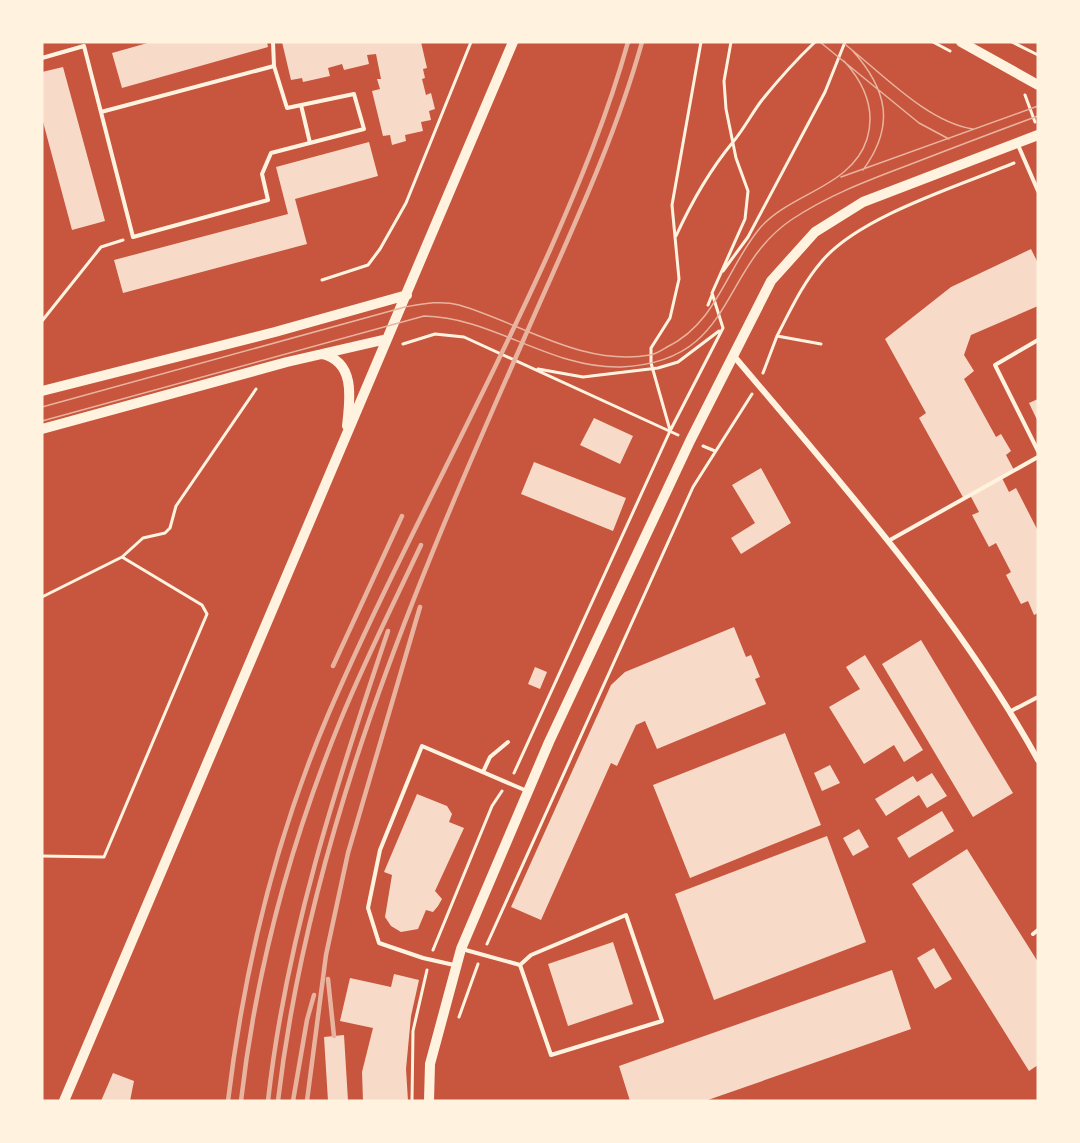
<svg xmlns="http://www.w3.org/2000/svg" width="1080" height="1143" font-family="Roboto,sans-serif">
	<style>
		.building { fill: #f7dbc8 }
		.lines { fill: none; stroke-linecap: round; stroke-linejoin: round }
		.path { stroke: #fff3e0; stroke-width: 3 }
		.service { stroke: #fff3e0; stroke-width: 4 }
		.minor { stroke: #fff3e0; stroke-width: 6 }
		.secondary { stroke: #fff3e0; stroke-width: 10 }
		.tram { stroke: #e9b49f; stroke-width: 1.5 }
		.rail { stroke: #e9b49f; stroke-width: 4.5 }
	</style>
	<rect width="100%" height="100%" fill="#c8553d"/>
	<!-- building -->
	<path class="building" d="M151,42H267L268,47L122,88L112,53Z
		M282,42H421L427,68L423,69L425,78L422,79L426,95L431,93L435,109L429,111L431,120L421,122L423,131L405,135L406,141L392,145L390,135L383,136L372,91L380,89L377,79H381L376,54L367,55L369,64L344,70L342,64L328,68L330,76L303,82L302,78L291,80Z
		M63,67L105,221L72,230L42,118V72Z
		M369,142L378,176L295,199L307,244L123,293L114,260L288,214L276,167Z
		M1031,249L1038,263V306L971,335L964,355L974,371L964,379L996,437L1001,434L1011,451L1006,455L1014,470L1002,478L1009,492L1016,488L1038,531V613L1034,615L1028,601L1021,604L1006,575L1011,572L996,543L989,547L972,515L979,512L970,495L964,499L919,418L926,413L885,339L951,287Z
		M1038,399V422L1029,403Z
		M594,418L633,436L620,464L580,445Z
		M534,462L626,498L613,531L521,494Z
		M761,468L791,523L741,554L731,538L755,523L732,485Z
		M734,627L746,657L751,655L760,677L755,679L766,704L657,749L645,721L636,725L617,766L611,763L541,920L511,907L611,685L625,672Z
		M921,640L1013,793L973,817L882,664Z
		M865,655L923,750L904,762L894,745L864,764L829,707L860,689L846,667Z
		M535,667L547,672L540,689L528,684Z
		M785,733L821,825L690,878L653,785Z
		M830,765L840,783L822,791L814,773Z
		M932,773L947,796L927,808L919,795L886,816L875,799L913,776L917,782Z
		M417,794L447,806L452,814L449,822L464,828L435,891L442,899L438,906L433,912L426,910L418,929L401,932L391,926L385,917L392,875L384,872Z
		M942,811L954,831L909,858L897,838Z
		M859,829L869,847L853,856L843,838Z
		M827,836L866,942L714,1000L675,894Z
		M967,849L1038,962V1065L1029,1071L912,884Z
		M613,942L633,1004L568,1026L548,964Z
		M934,948L952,979L935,989L917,958Z
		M892,970L911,1029L705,1101H630L619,1066Z
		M394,974L419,980L411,1016L406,1069L408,1101H363L362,1072L373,1028L340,1021L350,978L391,987Z
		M344,1035L348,1101H328L324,1037Z
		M113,1073L134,1081L130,1101H101Z"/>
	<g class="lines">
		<!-- path -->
		<path class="path" d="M933,42L950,51
			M1012,42L1038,55
			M1025,95L1035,122
			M676,236C692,201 709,171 733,142C744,129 752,113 762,100C779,79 796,60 815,42
			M723,271L748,237L825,92L845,42
			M322,280L368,265L380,249L406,203L471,42
			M708,305L712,295
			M42,321L101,247L123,240
			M777,336C791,309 803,283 822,261C860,216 959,186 1014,163
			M403,344L435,334L464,337L678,435
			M538,369L583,377L658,368L678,362L719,331
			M763,373L777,336L821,344
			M670,430L651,363V348L670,318L679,279L672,205L701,42
			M703,446L715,451
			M42,597L122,557L143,538L165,533L170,528L176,506L256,389
			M514,773L670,431L723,328L712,293L745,219L748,191L736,158L726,109L724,81L731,42
			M42,856L104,857L207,614L202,605L122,557
			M487,944L693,487L752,394
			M433,950L492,806L502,791
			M459,1017L478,964
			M412,1101L413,1031L427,970"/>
		<!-- service -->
		<path class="service" d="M273,42L274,66
			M42,58L84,46L133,237L268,200L262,174L271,153L364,129L354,94L287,108L274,66L101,112
			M301,105L310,143
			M1018,145L1038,191
			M1038,340L995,365L1038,451
			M890,540L1038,457
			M1011,711L1038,697
			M483,772L490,757L508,742
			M1033,934L1038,930
			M462,949L520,965L531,955L626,915L662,1021L551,1055L520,965
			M454,965L423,958L379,943L368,908L380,850L422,746L527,791"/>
		<!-- minor -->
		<path class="minor" d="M733,355C842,484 956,612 1038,760"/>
		<!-- secondary -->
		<path class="secondary" d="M961,42L1038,85
			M322,354C356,362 350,399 347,426
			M42,391L275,332L407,295
			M42,429L287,362L387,339
			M64,1101L513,42
			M429,1101L430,1064L461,949L549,742L690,441L771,281L815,232L863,202L1038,135"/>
		<!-- tram -->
		<path class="tram" d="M820,42L919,123L949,139
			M842,42C880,71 926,122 973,129
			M852,50C887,89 896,125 863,170
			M841,177L1038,106
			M42,407L405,307C422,304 441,300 459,305C521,323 582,367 650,355C656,354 662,350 667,347C717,323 727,267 760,228C790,193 852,187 867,139C876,109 864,83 844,61
			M42,421L424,316C493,317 550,369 621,367C736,362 718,270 791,220C827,196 866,181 906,166C950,149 994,132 1038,116"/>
		<!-- rail -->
		<path class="rail" d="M333,666L402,516
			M328,979L334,1036
			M228,1101C244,969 276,837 328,715C396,557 480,407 550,250C580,182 608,114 628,42
			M241,1101C256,970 291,841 341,719C365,660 394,603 421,545
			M268,1101C286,939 336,785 388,631
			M278,1101C309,835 416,583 523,341C566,242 613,146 642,42
			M293,1101L307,1020L314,995
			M307,1101L326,955L348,853L420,607"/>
	</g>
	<!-- border -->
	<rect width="1080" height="1143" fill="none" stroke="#fff3e0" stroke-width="87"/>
</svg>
